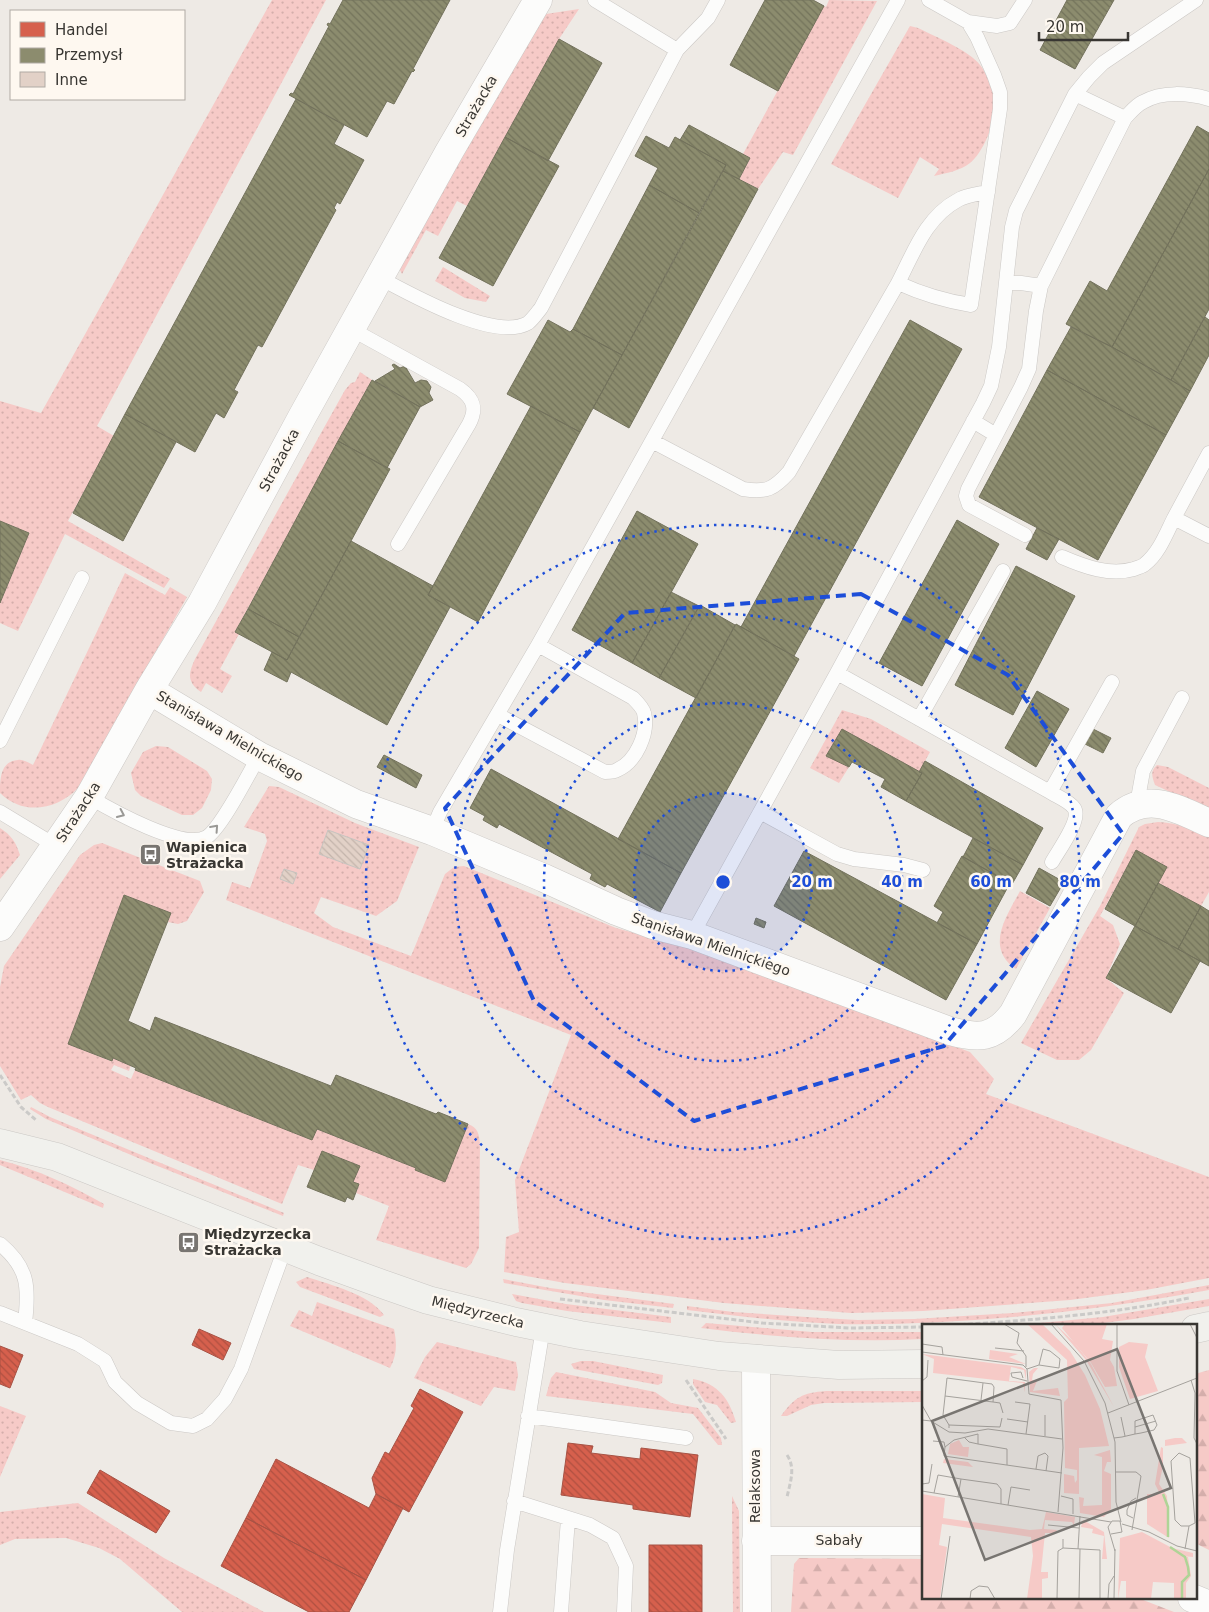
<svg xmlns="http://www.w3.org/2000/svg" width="1209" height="1612" font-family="'DejaVu Sans',sans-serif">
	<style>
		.grass { fill: url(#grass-dots) }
		.forest { fill: url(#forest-firs) }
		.shops { fill: url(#shops-back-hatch); stroke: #a75345 }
		.industry { fill: url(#industry-back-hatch); stroke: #73725c }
		.building { fill: url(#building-back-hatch); stroke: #c7c4c0 }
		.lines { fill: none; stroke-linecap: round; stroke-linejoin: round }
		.lane-casing { stroke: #cbc8c5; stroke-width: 15 }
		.street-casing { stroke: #cbc8c5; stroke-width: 29 }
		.secondary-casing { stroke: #cbc8c5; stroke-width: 29 }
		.path { stroke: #cbcac8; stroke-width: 3; stroke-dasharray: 5 2.5; stroke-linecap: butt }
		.lane { stroke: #fcfcfb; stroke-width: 14 }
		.street { stroke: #fcfcfb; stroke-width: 28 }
		.secondary { stroke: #f1f1ed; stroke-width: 28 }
		.oneway { stroke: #9a9996 }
		.marked { fill: none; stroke: #1d4ed8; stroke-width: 4; stroke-dasharray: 10 6; stroke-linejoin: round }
		.ring { fill: none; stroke: #1d4ed8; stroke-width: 2.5; stroke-dasharray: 2.5 5 }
		.labels { text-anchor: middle; stroke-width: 5; stroke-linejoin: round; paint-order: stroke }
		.street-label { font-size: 14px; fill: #383632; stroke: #fef8f0 }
		.poi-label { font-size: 14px; font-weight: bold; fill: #383632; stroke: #fef8f0; text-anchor: start }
		.inset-river { fill: none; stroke: #afd496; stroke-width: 2.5 }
		.inset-road { fill: none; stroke: #a5a29d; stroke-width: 1 }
		.view { fill: #787571; fill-opacity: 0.15; stroke: #787571; stroke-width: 2.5 }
		.inset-edge { fill: none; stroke: #383632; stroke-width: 2.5 }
		.centre { fill: #1d4ed8; stroke: #fef8f0; stroke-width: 2.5 }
		.ring-label { font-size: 15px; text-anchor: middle; font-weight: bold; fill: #1d4ed8; stroke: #fef8f0; stroke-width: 5; stroke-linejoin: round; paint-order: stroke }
	</style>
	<defs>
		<pattern id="grass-dots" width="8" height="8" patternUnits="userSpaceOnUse" patternTransform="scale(1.25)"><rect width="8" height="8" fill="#f6cac7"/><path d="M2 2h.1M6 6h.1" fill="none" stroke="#d4aeab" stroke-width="1.8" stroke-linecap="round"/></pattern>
		<pattern id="forest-firs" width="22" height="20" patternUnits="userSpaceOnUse" patternTransform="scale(1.25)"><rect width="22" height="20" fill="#f6cac7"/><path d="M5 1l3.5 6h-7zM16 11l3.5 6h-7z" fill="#d4aeab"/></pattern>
		<pattern id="shops-back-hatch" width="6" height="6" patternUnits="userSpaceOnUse" patternTransform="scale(1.25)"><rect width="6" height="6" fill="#d6604d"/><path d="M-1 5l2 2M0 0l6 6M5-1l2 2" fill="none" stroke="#af5041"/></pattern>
		<pattern id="industry-back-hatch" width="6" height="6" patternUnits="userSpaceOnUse" patternTransform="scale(1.25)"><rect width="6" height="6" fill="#8c8c6e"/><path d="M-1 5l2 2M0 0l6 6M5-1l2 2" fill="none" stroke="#73735b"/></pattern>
		<pattern id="building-back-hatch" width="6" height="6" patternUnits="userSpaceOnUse" patternTransform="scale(1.25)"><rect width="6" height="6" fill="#e2d1c7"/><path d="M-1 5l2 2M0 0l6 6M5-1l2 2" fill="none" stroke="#c3b4ab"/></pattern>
	</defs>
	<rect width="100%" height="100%" fill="#eeeae5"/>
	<!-- grass -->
	<path class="grass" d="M272,0H326L97,426L114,436L68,521L170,579L164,588L65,534L18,631L0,623V603L29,533L0,521V401L41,413Z
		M829,0L877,1L793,155L783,152L758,189L739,179L750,158L743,154L824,6L826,7Z
		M579,9L559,39L467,206L457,201L438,236L426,230L402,274L399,268L541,17L546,14Z
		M910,26L918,28C934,36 970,51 980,65C987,73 995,94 995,104C996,121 983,153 970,163C960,171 946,173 934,176L939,169L920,157L898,198L831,164Z
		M443,267L490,296L486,302L465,298L435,281Z
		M360,372L372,380L235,632L239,634L220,669L232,676L222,693L206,683L201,692C187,682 188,674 195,659L345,390L351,383L355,382Z
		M125,573L165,595L170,587L187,597L78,788C57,810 23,816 0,793C0,780 0,761 18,760C23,759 29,763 33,765Z
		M842,710L871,719L930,752L919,772L827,756L849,767L839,783L810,768Z
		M156,746L168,747L207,771L212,779L211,790L202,808L193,815H182L141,796L135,790L131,773L143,752Z
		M1157,765L1168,767L1209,788V810L1155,785C1152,777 1150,771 1157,765Z
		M269,786L279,787L355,823L419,847L397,901L376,916L321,897L314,913L333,927L411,956L445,874L454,867L464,866L616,928L682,946L970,1052L994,1079L986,1094L1209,1177V1278L1146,1290L1070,1300L923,1311L851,1313L724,1303L565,1283L504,1272L506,1237L519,1232L515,1180L571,1035L226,900L232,882L250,888L267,841L265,834L244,827Z
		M1158,822C1176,823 1192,828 1209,835V892L1201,906L1158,883L1136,851L1100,916L1113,925L1120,944L1106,978L1124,993L1091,1050L1079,1060H1057L1021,1043L1100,906L1139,827L1145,824Z
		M0,828C11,835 16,842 20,855L0,879Z
		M102,843L200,881L204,892L187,921L178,924L168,922L171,913L124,895L68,1044L111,1061L113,1058L131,1065L129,1071L114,1065L111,1070L131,1079L135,1070L312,1140L317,1129L416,1168L415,1170L445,1181L468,1124C478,1128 479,1133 480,1144L479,1248L471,1264L466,1268L376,1240L389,1206L356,1193L359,1185L353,1182L359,1166L322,1151L314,1170L298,1165L282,1204L48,1107L40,1103L31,1095L21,1100L0,1066V987L4,966L80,855L94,845Z
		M1020,891L1050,908L1016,969C984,947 1007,916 1020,891Z
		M31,1107L50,1117L151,1159L284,1213L283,1216L150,1163L46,1119L30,1109Z
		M0,1160C39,1170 70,1185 104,1204L103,1208L0,1165Z
		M307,1277C331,1285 369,1294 384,1315L380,1317L300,1287L296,1282Z
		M503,1279L550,1288L674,1304L673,1308L604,1300L504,1283Z
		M1209,1285V1290C1144,1302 1079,1311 1013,1317C955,1322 897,1325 839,1324C788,1322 737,1316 687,1310V1306L733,1312L821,1318L858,1320L914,1319L1013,1313L1112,1303Z
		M512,1294L566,1304L671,1317V1323L567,1311L522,1303L516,1301Z
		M1209,1299V1306L1134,1319L1081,1326H1009L1103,1317Z
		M317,1302L394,1329C397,1344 397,1355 390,1368L290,1326L299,1310L312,1316Z
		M706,1323L812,1332H923V1339C849,1343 774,1337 701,1328Z
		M437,1342L516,1362L518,1375L515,1391L494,1387L481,1406L414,1378L425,1357Z
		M581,1361H593L663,1375L662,1383L658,1385L574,1369L571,1364Z
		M556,1372L655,1392L671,1403L698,1408L721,1438L722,1445H718L693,1414L546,1396L551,1378Z
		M693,1379C719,1384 729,1399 736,1422L731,1423L717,1405L705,1402L693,1384Z
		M826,1391H923V1402L824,1403L811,1405L787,1416H781C795,1397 802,1393 826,1391Z
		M0,1406L26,1416L0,1477Z
		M732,1496L739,1511L740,1612H733Z
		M78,1503L164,1558L264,1612H182L120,1559L99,1548L66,1538L15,1539L0,1545V1512Z"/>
	<!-- forest -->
	<path class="forest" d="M1209,1370V1550L1195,1543V1374Z
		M799,1558L923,1559V1598H1138L1174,1612H791L794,1564Z"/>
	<!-- shops -->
	<path class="shops" d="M199,1329L231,1343L223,1360L192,1345Z
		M0,1346L23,1355L10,1388L0,1384Z
		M420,1389L463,1412L409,1512L376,1494L372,1478L385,1452L389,1454L414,1408L411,1406Z
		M568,1443L593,1446L591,1453L640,1459L641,1448L698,1455L690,1517L633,1509V1505L561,1495Z
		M276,1459L369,1508L376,1494L403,1508L366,1580L246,1518Z
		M100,1470L170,1511L156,1533L87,1493Z
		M246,1518L366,1580L349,1612H309L221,1566Z
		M649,1545H702V1612H649Z"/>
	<!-- industry -->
	<path class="industry" d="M343,0H450L413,69L415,70L413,72L412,71L394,104L387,101L367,137L289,95L291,93L293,94L329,26L327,25L328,23L330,24Z
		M765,0H813L824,6L778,91L730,65Z
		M1067,0H1114L1075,69L1040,50Z
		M559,39L602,63L548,161L505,137Z
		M296,99L344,125L334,144L364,160L340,204L337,202L334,208L336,210L262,347L258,345L234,390L238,392L224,418L216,413L195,452L125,414Z
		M689,125L750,158L739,179L723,171L726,165L680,140Z
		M1197,126L1209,133V169L1112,347L1066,324L1090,281L1107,291Z
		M646,136L669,148L675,137L726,165L699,213L649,185L658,168L635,156Z
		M505,137L559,166L493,286L439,258Z
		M1209,169V309L1171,380L1112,347Z
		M723,171L758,189L629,428L593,408Z
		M649,185L699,213L622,355L573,329Z
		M1205,317L1209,320V355L1190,391L1171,380Z
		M548,320L570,332L573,329L622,355L580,432L507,394Z
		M910,320L962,349L794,656L741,627Z
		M1071,327L1112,347L1190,391L1166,435L1047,370Z
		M394,364L400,368L405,366L415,383L421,380L427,381L431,387L429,393L433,400L420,407L375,381L395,369L392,365Z
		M1047,370L1166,435L1098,560L979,497Z
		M372,380L420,407L387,468L338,441Z
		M531,406L580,432L478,622L428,595Z
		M125,414L176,442L123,541L73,513Z
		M338,441L390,469L299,637L248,609Z
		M637,511L698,544L632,663L572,630Z
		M957,520L999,544L922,686L879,663Z
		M0,521L29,533L0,603Z
		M1037,528L1059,539L1047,560L1026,549Z
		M351,541L433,586L428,595L450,607L387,725L291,672L287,682L264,670L272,652L287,660Z
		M1016,566L1075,596L1013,715L955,685Z
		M671,592L699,606L659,678L632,663Z
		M700,605L735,625L696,698L659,678Z
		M248,609L299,637L287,660L235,632Z
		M736,624L799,659L681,873L618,839Z
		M1037,691L1069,709L1036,767L1005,748Z
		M842,729L922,773L906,801L881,787L885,779L852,762L849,767L826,756Z
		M1093,729L1111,738L1103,753L1085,744Z
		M384,755L422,775L416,788L377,767Z
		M925,761L1043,828L1023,865L906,801L922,773L919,772Z
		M491,769L681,873L660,912L607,884L605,887L590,879L592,874L499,824L497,828L483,820L485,816L470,808Z
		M973,838L1023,865L1011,886L1010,885V883L963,857Z
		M1136,850L1167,867L1135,926L1105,909Z
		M804,851L977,944L946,1000L774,906Z
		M962,856L1010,883L977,944L937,923L943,912L934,906Z
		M1039,868L1064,882L1050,906L1026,893Z
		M1158,883L1201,906L1178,949L1135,926Z
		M124,895L171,913L128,1021L150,1031L155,1017L331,1086L336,1075L436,1114L438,1112L468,1124L445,1182L415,1170L416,1168L317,1129L312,1140L135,1070L136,1068L113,1058L112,1061L68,1044Z
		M1201,906L1209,911V966L1178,949Z
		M756,918L766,922L764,928L754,924Z
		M1135,926L1200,961L1171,1013L1106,978Z
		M322,1151L360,1166L353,1182L359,1184L353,1200L347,1197L345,1202L307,1187Z"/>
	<!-- building -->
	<path class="building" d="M328,830L369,845L360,869L319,854Z
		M284,869L297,873L293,884L280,879Z"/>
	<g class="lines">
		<defs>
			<path id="lane" d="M929,0L968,22L977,37L994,75L1000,92V109L971,305C945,301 922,294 898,283C914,252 926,217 958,200C966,195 978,194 988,192
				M968,22L997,26L1010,23L1025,0
				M677,50L708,18L718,0
				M1125,118C1130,113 1136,105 1143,102C1162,91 1188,93 1209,99
				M380,278C410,294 495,342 528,323C533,319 537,313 541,308L677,50L595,0
				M1006,283H1021L1041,286
				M351,329L460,389C474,399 477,409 469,424L398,544
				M973,421L996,435
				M652,441L743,489C766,493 774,489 789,472L898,283
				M1209,453L1174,518L1209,536
				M1025,535L969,505L966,496L968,489L1021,387L1029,369L1036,311L1041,286L1125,118L1075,94
				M1062,557C1085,567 1110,576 1134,569C1138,567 1142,567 1145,564C1159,553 1166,534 1174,518
				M837,673L1050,792L1112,682
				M498,715L605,772C609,772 614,772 617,770C636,762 649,733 644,713C643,708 637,702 633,698L538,645
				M919,719L1003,571
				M0,741L82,578
				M1050,792C1056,796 1069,801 1074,808C1082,819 1058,851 1052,862
				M89,797C111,810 184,851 207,837C222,827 249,773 259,756
				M1141,803L1139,793L1143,771L1182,698
				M0,812L56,846
				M760,812L837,854L854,859L904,865L923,870
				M432,831L440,812L538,645L898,0
				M692,935L837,673L983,403L991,386L999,347L1012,227L1016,211L1075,94L1089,77L1103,63L1196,0
				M0,1244C29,1268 29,1288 25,1323
				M0,1313L78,1344L105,1361L115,1382L137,1403L171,1423L193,1426L207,1419L225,1399L241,1369L285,1248
				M528,1416L686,1438
				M514,1501L590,1525L613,1538L626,1566L624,1612
				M500,1612L507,1550L543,1328
				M561,1612L568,1519"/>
			<path id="street" d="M149,690L259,756L356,804L432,831L544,878L616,911L653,925L692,935L950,1031C978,1039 994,1039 1013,1014L1119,816C1148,791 1178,809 1209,823
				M0,927L89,797L149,690L202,603L302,417L449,152L538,0
				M756,1359L757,1612
				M756,1541H923
				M1192,1598L1209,1605"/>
			<path id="secondary" d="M0,1143L57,1157L319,1261L388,1286L428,1300L516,1322L580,1335L719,1356L839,1365L923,1364
				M1195,1329L1209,1326"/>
		</defs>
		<!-- lane casing -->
		<use href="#lane" class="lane-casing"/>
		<!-- street casing -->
		<use href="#street" class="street-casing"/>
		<!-- secondary casing -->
		<use href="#secondary" class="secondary-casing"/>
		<!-- path -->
		<path class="path" d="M0,1075L21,1107L36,1120
			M560,1299L762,1323L850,1328L923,1327
			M938,1326C1022,1321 1106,1315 1189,1298
			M686,1380L726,1439
			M787,1455C796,1468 790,1483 787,1497"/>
		<!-- lane -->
		<use href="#lane" class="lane"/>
		<!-- street -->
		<use href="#street" class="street"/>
		<!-- secondary -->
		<use href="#secondary" class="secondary"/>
	</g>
	<!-- one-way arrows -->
	<defs><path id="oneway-chevron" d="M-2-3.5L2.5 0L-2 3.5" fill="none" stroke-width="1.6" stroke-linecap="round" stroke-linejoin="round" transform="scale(1.25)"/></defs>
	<g class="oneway">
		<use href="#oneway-chevron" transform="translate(121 814) rotate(25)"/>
		<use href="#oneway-chevron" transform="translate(215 828) rotate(-48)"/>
	</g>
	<!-- marked area -->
	<path class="marked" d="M861,594L1008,675L1123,834L944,1046L694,1121L534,1001L445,808L625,613Z"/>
	<!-- distance rings -->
	<circle cx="723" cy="882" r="89" fill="#1d4ed8" fill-opacity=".12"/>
	<g class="ring">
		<circle cx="723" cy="882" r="89"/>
		<circle cx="723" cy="882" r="179"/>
		<circle cx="723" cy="882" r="268"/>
		<circle cx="723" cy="882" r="357"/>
	</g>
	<!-- icons -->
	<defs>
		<symbol id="bus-square" viewBox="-11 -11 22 22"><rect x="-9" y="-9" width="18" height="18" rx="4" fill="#787571" stroke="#fef8f0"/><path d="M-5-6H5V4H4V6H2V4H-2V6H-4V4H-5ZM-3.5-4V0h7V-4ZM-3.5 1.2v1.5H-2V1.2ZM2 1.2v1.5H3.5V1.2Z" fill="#fff"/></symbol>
	</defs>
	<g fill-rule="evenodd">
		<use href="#bus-square" x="138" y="842" width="25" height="25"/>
		<use href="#bus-square" x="176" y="1230" width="25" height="25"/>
	</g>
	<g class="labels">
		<!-- street labels -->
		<g class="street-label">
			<text transform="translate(476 106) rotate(-60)" y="5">Strażacka</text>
			<text transform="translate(279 460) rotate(-62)" y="5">Strażacka</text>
			<text transform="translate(230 736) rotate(30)" y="5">Stanisława Mielnickiego</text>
			<text transform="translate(78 812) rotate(-57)" y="5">Strażacka</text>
			<text transform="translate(711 944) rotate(19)" y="5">Stanisława Mielnickiego</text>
			<text transform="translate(478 1312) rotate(14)" y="5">Międzyrzecka</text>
			<text transform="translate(755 1486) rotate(-90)" y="5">Relaksowa</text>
			<text x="839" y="1545">Sabały</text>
		</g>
		<!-- poi labels -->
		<g class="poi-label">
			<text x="166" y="852">Wapienica<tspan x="166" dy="16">Strażacka</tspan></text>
			<text x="204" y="1239">Międzyrzecka<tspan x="204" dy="16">Strażacka</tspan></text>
		</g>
	</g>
	<!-- overview -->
	<g transform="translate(922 1324)">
		<rect width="275" height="275" fill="#eeeae5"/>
		<path d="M105,0H120L148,27L163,51L178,85L187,122L157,124V170L142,169V150L152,152L153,159L155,156V146L143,144L142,78L146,74L145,36ZM133,0L152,18L169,40L192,83L164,36ZM68,26L96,30L87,33L104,40L67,35ZM0,30L99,43L104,46V56L102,46L89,43L87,57L103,58V68L101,59L11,49L12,35ZM112,44H116L111,50L110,56L115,57L111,67L136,64L138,72L108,68L107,48ZM37,116L41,123H47L46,133L26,130L28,120ZM239,123L241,124V142L237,160L245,172L247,214L225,200V170H238L233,160ZM188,126L189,138H185L182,147L189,150V185L182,193L158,189L157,173L162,174L161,182L180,181V133L172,131ZM22,135L46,138L51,143L21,139ZM0,170L23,174L21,194L108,206L120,205L124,188L153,193L152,201L150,198L123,196L122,205L135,206L134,209H123L119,248H126V254L120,255V275H105L111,232L109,213L20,200L17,221L25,223L18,275H0ZM161,196L182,208L185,235H180L182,212L170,209L171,205L159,203ZM220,208L250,224L271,229V233L260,232L258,275H252V259L231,258L229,275H204V257H199L196,275L198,214Z" fill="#f6cac7"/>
		<path d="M143,0H185L180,15L191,17L188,36L192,43L195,62L183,63L169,39L140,4ZM207,18L226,20L223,33L236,67L208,75L197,43V23ZM253,114H260L265,119L243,122V116ZM260,232L266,233L269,252L264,259V275H258L256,262Z" fill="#f6cac7"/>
		<path class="inset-river" d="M241,170L246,183V213M248,223L263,233L266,243L267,251L260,258V275"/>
		<path class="inset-road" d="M82,0L97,9L95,19L104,32V43M129,0L162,37L183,79L193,118L194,178L199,198M195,0V47L207,81M268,0L275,14M0,20L20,23L21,31M73,24L102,27M0,28L101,41L105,45L107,70L139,76L141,124L136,188M105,45L117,41L137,44L138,35L128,27L121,25L117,41M101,54L99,48L89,49L90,53L105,57M269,56L273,69L272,114L275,120M0,57L5,53L6,36M23,72L71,78L72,63L70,60L25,54L22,82L21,91L27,101M59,76L61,59M71,78L78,79L81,89M93,78L108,80L104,110M0,81L9,97M186,89L275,54M123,91V112M199,93L203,112M85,95L106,98M0,96L9,97L27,108L43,109L66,105L140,115M213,103L234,97M27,104V101L78,103L80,94M42,113L47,118L56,120V110L32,116L23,123L22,132L140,149M192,114L200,113L213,110L219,109L232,106L235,101L231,91L213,97V110M11,117L22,118L23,123M56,120L85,125V141M114,145L116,132L123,129L126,132L124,147M194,148H214L219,152L210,206M0,160L7,159L10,140M0,167L189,198M12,169L16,151L39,155M139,172L151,175V190M36,173L39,155L75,160L79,165V180M86,181L89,163L108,166M211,194L205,191V186L209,177L214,174M200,200L227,208L255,222L275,227M126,201L157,204M189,210L200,208L198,197H190L186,203L193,227M141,224L178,226V275M156,225L158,192M263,225L267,202L273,199L268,134L257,129L249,137L253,196L259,202H267M19,275L28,212M48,275L49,267L57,262L66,263L73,275M135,275L136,227L141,224V215M157,275L158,225M186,275L187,260L192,252M192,275L193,225"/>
		<path class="view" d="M195,25L249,164L63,236L10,97Z"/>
		<rect width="275" height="275" class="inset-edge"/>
	</g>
	<circle cx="723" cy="882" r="8" class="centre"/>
	<g class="ring-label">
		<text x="812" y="887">20 m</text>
		<text x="902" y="887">40 m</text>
		<text x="991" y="887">60 m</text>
		<text x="1080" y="887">80 m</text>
	</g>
	<!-- legend -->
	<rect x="10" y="10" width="175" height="90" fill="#fef8f0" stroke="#afaaa4"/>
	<rect x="20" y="22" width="25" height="15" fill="#d6604d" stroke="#afaaa4"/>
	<text x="55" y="35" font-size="15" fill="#383632">Handel</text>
	<rect x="20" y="48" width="25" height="15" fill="#8c8c6e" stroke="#afaaa4"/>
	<text x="55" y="60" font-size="15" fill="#383632">Przemysł</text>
	<rect x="20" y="72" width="25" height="15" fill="#e2d1c7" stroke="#afaaa4"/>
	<text x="55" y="85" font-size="15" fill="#383632">Inne</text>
	<!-- scale -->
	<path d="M1039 32v8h89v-8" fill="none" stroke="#383632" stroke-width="2.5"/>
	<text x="1046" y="32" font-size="15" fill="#383632" stroke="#fef8f0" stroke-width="4" paint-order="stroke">20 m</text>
</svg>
